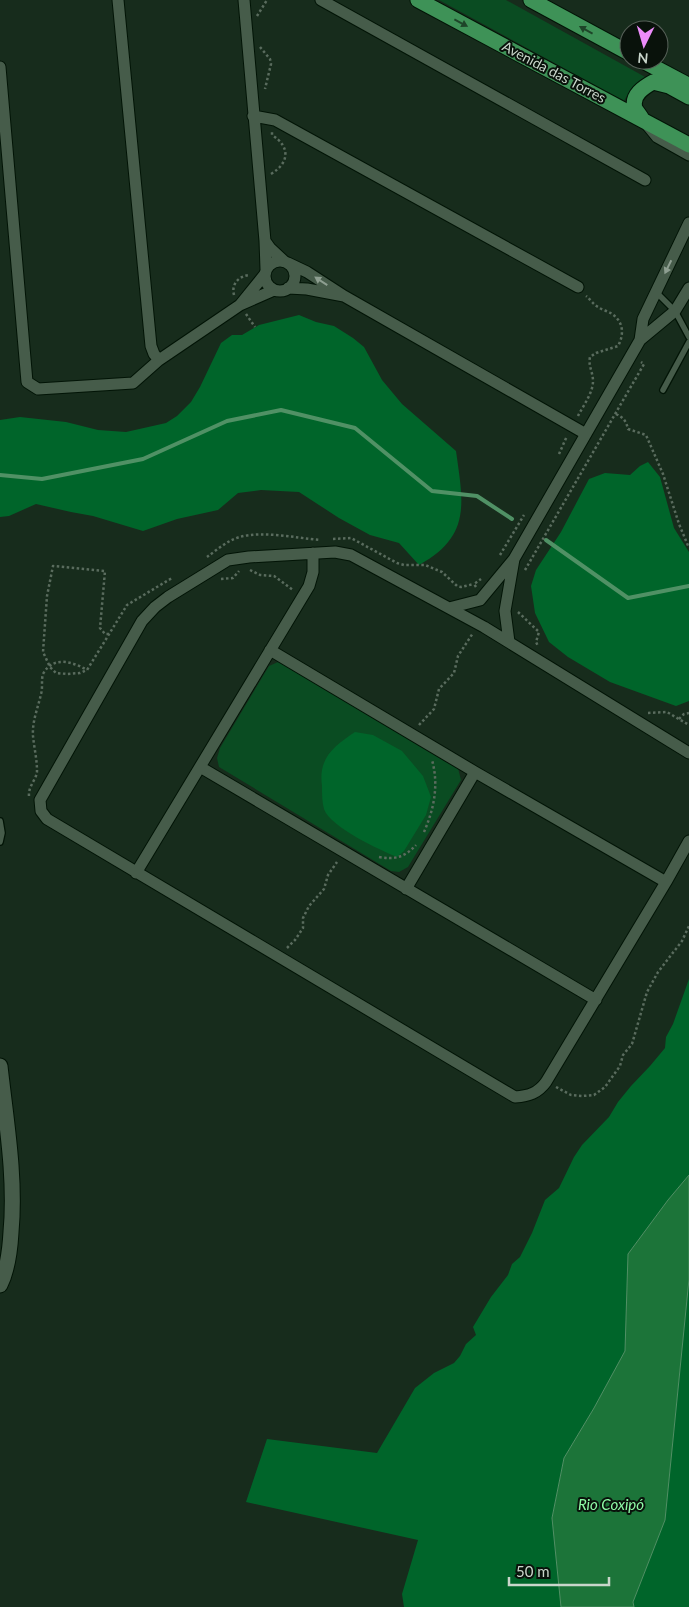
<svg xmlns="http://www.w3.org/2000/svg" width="689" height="1607" font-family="Lato,sans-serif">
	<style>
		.green { fill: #0a4c22 }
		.forest { fill: #00652a }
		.water { fill: #1c7439; stroke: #509165 }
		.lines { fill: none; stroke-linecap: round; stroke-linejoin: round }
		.stream { stroke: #509165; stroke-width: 4 }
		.lane-casing { stroke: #021406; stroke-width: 8 }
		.street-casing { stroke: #021406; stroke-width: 13 }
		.secondary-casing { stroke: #021406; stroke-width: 17 }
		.primary-casing { stroke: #021406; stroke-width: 17 }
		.path { stroke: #5a6c5e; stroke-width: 2.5; stroke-dasharray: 2.5 2.5; stroke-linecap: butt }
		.lane { stroke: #465c4a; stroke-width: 5.5 }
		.street { stroke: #465c4a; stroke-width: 11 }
		.secondary { stroke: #465c4a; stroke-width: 15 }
		.primary { stroke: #3e9257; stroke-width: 15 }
		.oneway { fill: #1e4529 }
		.oneway2 { fill: #8e9f91 }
		.labels { text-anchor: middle; stroke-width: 4; stroke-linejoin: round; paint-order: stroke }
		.street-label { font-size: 14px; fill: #c9d6cb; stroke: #09120b }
		.water-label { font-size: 15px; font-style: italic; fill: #8efaa6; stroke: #09120b }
	</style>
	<rect width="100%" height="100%" fill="#172c1c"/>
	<!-- green -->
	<path class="green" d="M439,0H506L647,78C637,83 629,91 624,101Z
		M278,662L287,664L458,768L461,780L408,867L399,872L391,871L219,767L217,758L220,748L269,666Z"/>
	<!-- forest -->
	<path class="forest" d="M299,315L316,322L334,326L353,338L364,347L382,380L402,404L456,451C463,502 472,536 419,565L399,543L370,535L339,518L299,492L261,490L238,493L218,510L177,519L143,531L93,516L71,512L36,504L9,516L0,517V420L20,417L66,422L98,430L126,432L166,423L177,416L191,402L200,387L221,343L232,335H242L259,325Z
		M648,462L660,477L674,528L689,552V701L676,706L610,682L568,657L549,642L535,613L531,586L536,570L561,532L589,479L605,473L630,475L640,466Z
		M355,732L373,735L402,751L423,776L431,797L426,815L404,851L397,857C380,850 330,827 324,809C322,802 322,794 322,786C318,758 334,746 355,732Z
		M689,979V1175L668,1200L628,1254L625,1351L594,1408L564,1458L552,1518L561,1607H404L402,1594L418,1540L246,1502L267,1439L377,1453L415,1388L434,1373L454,1363L460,1356L466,1344L476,1335L473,1327L491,1297L508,1275L512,1264L520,1257L532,1233L545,1200L559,1188L574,1157L582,1145L609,1117L618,1102L631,1086L650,1066L665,1048L666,1037L673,1024Z
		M689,1279V1607H634L633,1602L665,1520Z"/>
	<!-- water -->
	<path class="water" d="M689,1175V1279L665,1520L633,1602L634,1607H561L552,1518L564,1458L594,1408L625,1351L628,1254L668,1200Z"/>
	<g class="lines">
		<!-- stream -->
		<path class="stream" d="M0,475L42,479L143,459L227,421L281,410L355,428L432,491L477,496L512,519
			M546,540L628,598L689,586"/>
		<defs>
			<path id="lane" d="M656,292L675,311L689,337
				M663,390L689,342
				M0,821L2,833L0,842"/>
			<path id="street" d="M118,0L151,346L154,354L159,360
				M244,0L265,241
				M321,0L645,180
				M0,67L27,382L38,389L133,383L159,360L240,305
				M253,116L275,120L578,287
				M648,126L657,137L689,155
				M265 276a15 15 0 1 1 30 0a15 15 0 1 1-30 0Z
				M288,263L307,272L344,296L307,289L288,288
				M266,269L265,241L270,248L285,262
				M265,274L240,305L274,290
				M344,296L586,434
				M640,340L643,319L689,223
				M514,559L640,340L675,311L689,288
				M449,608L480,600L514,559L505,611L509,642
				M270,650L475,772L666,882
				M689,753L484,627L351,555L335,552L249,557L228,560L168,597L155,607L142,621L40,800L41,811L47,819L515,1097C529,1096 538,1093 546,1082L666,882L689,841
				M200,767L596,1000
				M136,873L309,586L313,572V553
				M406,889L475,772"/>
			<path id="secondary" d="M0,1066C6,1121 16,1177 11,1232C10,1250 8,1269 0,1285"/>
			<path id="primary" d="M418,0L689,145
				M531,0L629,53
				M641,60L688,85
				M642,119C640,115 636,111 635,108C631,95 644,87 653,82L669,86L689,97"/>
		</defs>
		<!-- lane casing -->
		<use href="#lane" class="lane-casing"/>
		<!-- street casing -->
		<use href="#street" class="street-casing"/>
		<!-- secondary casing -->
		<use href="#secondary" class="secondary-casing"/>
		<!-- primary casing -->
		<use href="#primary" class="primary-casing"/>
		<!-- path -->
		<path class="path" d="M257,16L267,0
			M260,47L270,59L271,64L265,89
			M271,174C289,163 291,147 272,135V132
			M234,295C231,284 239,276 249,275
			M246,314L255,327
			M616,414C624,418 626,421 628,429L646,435L663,474L679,524L689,548
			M578,416C583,406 593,393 593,381C593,372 588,366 590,357L596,353L618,346C624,335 624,322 612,314C608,311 602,310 598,307C593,304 590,299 586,296
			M559,454L567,436
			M333,539L351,538L397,563L404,565H425L442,572L457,586L461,587L474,584
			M500,555L524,515
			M207,557C214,552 222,545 230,541C252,528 295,538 320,540
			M250,570L260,575L274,576L293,590
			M525,570L644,364L641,362
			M221,579L233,578L239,571
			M476,587L474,584L481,579
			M518,612L539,632L536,642L538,646
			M109,634H105L100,628L105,571L53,566L47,596L43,652L50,667L56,673L67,674L80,673L87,670L127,605L172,578
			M648,713L667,712L689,725
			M679,719L684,714L689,713
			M419,725L434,709L439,689L454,673L458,656L473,633
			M29,796C28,786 37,779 37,771C37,759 34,747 33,736C32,721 38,708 41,694C43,688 41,680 43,674C53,655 73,662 87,670
			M424,832C434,809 439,785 432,760
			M379,857C395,860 405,857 416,845
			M287,948L295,940L303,928V918L309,906L324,889L328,875L337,862
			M556,1087L571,1095L582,1096L594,1095L605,1087L620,1066L623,1055L632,1044L647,992L658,972L682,941L689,926"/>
		<!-- lane -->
		<use href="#lane" class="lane"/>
		<!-- street -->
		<use href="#street" class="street"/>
		<!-- secondary -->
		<use href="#secondary" class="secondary"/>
		<!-- primary -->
		<use href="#primary" class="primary"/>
	</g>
	<!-- one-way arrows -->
	<defs><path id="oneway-solid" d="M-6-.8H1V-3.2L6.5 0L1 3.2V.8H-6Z" transform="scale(1.25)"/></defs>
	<g class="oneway">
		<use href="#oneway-solid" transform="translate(461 23) rotate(28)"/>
		<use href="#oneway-solid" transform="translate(586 30) rotate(-151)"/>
	</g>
	<g class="oneway2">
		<use href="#oneway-solid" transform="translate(668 267) rotate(116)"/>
		<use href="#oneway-solid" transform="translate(321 281) rotate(-147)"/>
	</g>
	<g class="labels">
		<!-- street labels -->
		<g class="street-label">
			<text transform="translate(554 72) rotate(28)" y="5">Avenida das Torres</text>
		</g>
		<!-- water labels -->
		<g class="water-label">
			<text x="611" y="1510">Rio Coxipó</text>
		</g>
	</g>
	<!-- north arrow -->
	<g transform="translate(644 45) rotate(185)"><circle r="24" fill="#09120b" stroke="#566058"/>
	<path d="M0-4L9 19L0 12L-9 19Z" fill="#ec8cfa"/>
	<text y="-8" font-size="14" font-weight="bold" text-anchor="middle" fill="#c9d6cb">N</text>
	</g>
	<!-- scale -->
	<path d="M509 1577v8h100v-8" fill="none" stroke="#c9d6cb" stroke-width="2.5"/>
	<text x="516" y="1577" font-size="15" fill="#c9d6cb" stroke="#09120b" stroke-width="4" paint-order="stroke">50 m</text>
</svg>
